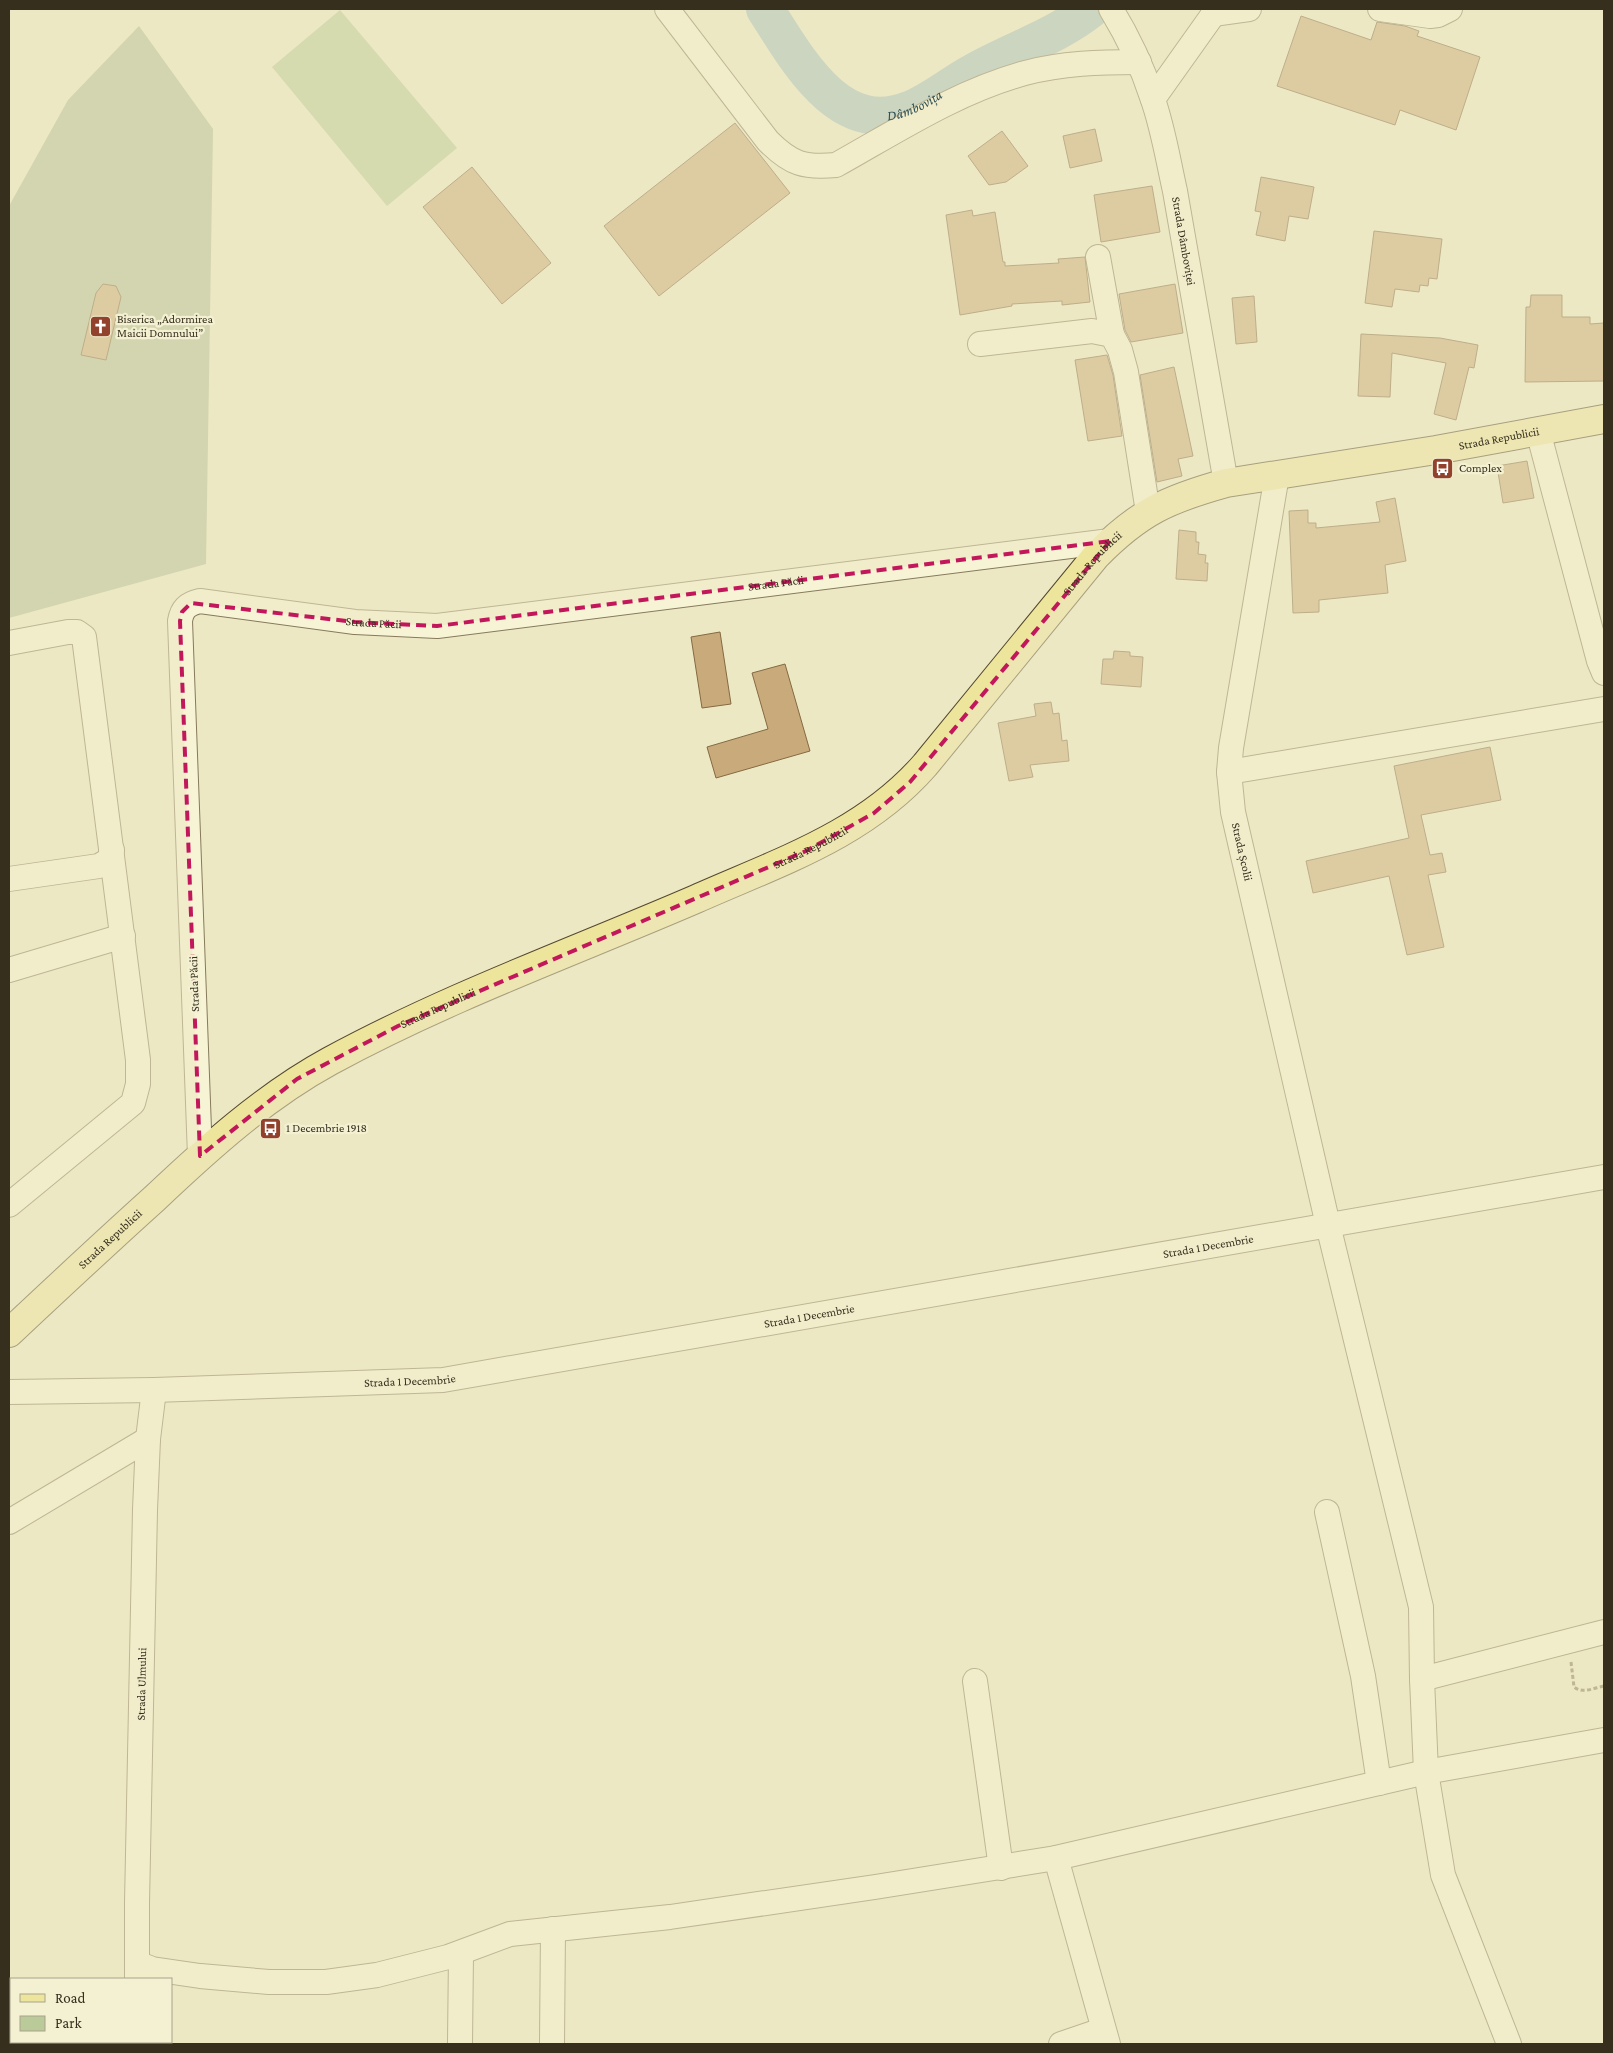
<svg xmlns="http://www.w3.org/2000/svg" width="1613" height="2053" font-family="'Crimson Pro',serif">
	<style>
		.green { fill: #baca98 }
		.cemetery { fill: #b2bf97 }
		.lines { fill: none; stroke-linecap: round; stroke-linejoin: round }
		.river { stroke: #a5bfbd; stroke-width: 38 }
		.building { fill: #c9ab7b; stroke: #846942 }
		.minor-casing { stroke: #867a5b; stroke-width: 26 }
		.major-casing { stroke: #54482f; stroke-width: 30 }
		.path { stroke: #867a5b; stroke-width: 3; stroke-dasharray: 4 2.5; stroke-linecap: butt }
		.minor { stroke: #f7f4d6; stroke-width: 24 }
		.major { stroke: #eee59d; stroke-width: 28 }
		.marked { fill: none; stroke: #c2185b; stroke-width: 4; stroke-dasharray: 10 6; stroke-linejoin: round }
		.labels { text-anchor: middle; stroke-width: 4.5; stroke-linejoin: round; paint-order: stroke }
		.street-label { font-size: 12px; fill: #362f1e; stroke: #f4f1d3 }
		.poi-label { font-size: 12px; fill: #362f1e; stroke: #f4f1d3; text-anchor: start }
		.water-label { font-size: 14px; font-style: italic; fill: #2e5055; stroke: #f4f1d3 }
	</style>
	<rect width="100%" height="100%" fill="#ece8c3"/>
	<!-- green -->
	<path class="green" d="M340,10L457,148L387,206L272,67Z"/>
	<!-- cemetery -->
	<path class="cemetery" d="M139,26L213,129L206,564L9,618V206L68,100Z"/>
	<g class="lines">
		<!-- river -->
		<path class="river" id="s1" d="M765,9C797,58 838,138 909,110C931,102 953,83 974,72C1013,50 1056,37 1091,9"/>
	</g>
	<!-- building -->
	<path class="building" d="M1301,16L1371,40L1377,22L1405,26L1419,31L1417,36L1480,57L1456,130L1400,110L1395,125L1277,86Z
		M735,123L790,193L659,296L604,226Z
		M1095,129L1102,161L1070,168L1063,136Z
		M1002,131L1028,166L1006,182L989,185L968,156Z
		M472,167L551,263L502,304L423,207Z
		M1261,177L1314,187L1308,219L1289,216L1285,241L1256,235L1261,212L1255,211Z
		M1152,186L1160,232L1101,242L1094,195Z
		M972,210L973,216L995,212L1003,262H1005V266L1059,263L1058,259L1085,257L1090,302L1062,305V301L1012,304V306L960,315L946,215Z
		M1374,231L1442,239L1437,279L1429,278L1428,286L1420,285L1419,292L1395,289L1392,307L1365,303Z
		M103,284L116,286L121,297L106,360L81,355L96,293Z
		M1175,284L1183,333L1131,342L1125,330L1119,294Z
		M1531,295H1562V317H1590V324L1604,323V381L1525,382L1526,307H1530Z
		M1254,296L1257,342L1236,344L1232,298Z
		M1361,334L1440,338L1478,345L1474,368L1469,367L1456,420L1434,414L1446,363L1392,353L1390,397L1358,396Z
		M1107,355L1113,375L1122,436L1088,441L1075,360Z
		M1174,367L1193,456L1178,459L1182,476L1157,482L1140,375Z
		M1527,461L1534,498L1503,503L1497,466Z
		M1395,498L1406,561L1385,565L1388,593L1319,600V612L1293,613L1289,511L1308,510V523H1316V528L1380,522L1376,502Z
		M1179,530L1196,532V542H1199L1198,554L1206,555L1205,563H1208L1207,581L1176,579Z
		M720,632L731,704L702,708L691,637Z
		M1114,651L1130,652V656L1143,657L1141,687L1101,684L1103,659H1113Z
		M785,664L810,751L716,778L707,747L768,729L752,673Z
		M1051,702L1053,714L1059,713L1062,741L1067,740L1069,761L1030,765L1033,777L1009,781L998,723L1036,716L1034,704Z
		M1490,747L1501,800L1421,815L1430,855L1442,853L1446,872L1428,875L1444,947L1407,955L1389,876L1313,893L1306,861L1409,838L1394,766Z"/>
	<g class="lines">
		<defs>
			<g id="minor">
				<path d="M667,9L768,141C791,164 804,168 836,165C897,131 956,92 1025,73C1062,63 1101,62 1139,62"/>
				<path id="s2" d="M1111,9C1128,37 1142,66 1152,97C1163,127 1168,160 1175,191L1226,483"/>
				<path d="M1380,9L1430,16L1438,15L1450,9"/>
				<path d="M1213,14L1249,9"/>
				<path d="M1153,99L1217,9"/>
				<path d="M1098,257L1112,335"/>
				<path d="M980,344L1092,331L1112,335L1120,350L1126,372L1148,512"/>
				<path d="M1538,431L1599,661L1604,673"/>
				<path id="s3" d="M1277,475L1231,748L1229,772L1233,812L1328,1225L1421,1607L1422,1679L1426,1772L1443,1875L1509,2044"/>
				<path d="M9,643L68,632H77L84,637L138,1060V1084L133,1103L9,1205"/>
				<path d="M1229,772L1604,709"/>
				<path d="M9,879L99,866L109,860L112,850"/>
				<path d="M9,970L123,936"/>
				<path id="s4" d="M200,1156L180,621C182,609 187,604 200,601L355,622L437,626L1110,541"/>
				<path id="s5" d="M9,1392L154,1390L443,1380L1604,1177"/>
				<path d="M1327,1512L1363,1676L1379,1783"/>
				<path d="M9,1522L148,1439"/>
				<path d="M1422,1679L1604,1632"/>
				<path d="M975,1681L1001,1868"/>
				<path d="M1056,1858L1108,2044"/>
				<path d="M137,1963L152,1969L200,1976L269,1982H326L377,1975L448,1957L510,1934L670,1917L875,1887L1056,1858L1426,1772L1604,1740"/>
				<path id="s6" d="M137,1978V1903L145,1510L148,1439L154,1390"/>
				<path d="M136,2044V2042"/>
				<path d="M460,2044L461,1953"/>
				<path d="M552,2044L553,1929"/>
				<path d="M1061,2044L1102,2030"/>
			</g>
			<g id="major">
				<path id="s7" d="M9,1333C57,1288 105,1243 154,1199C208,1148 264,1097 330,1061C448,997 573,952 696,899C779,862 864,835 925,765L1096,556C1139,512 1168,499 1226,483L1436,450L1604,419"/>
			</g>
		</defs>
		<!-- minor casing -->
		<use href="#minor" class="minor-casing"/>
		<!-- major casing -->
		<use href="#major" class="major-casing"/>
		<!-- path -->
		<path class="path" d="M1571,1662L1574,1687C1583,1694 1594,1688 1604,1686"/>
		<!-- minor -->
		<use href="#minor" class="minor"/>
		<!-- major -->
		<use href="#major" class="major"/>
	</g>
	<!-- marked area -->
	<path d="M0 0H1613V2053H0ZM1110,541L910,782L874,813L806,851L398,1026L297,1079L200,1156L180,621L182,612L191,603L355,622L437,626Z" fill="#ece8c3" fill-opacity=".55" fill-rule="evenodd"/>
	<path class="marked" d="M1110,541L910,782L874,813L806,851L398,1026L297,1079L200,1156L180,621L182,612L191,603L355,622L437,626Z"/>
	<!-- icons -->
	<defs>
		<symbol id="church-square" viewBox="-11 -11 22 22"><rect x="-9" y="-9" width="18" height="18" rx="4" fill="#92412d" stroke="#f4f1d3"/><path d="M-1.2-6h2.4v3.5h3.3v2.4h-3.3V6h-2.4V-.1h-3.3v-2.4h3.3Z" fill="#fff"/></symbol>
		<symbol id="bus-square" viewBox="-11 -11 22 22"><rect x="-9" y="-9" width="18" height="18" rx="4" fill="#92412d" stroke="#f4f1d3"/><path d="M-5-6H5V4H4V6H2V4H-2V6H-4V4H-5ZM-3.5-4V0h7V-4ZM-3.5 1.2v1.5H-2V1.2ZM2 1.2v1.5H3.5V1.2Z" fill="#fff"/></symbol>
	</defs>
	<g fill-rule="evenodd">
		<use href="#church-square" x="88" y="314" width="25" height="25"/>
		<use href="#bus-square" x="1430" y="456" width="25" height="25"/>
		<use href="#bus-square" x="258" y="1116" width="25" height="25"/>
	</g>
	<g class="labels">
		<!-- street labels -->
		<g class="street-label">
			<text dy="4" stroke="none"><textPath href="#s2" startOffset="245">Strada Dâmboviței</textPath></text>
			<text dy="4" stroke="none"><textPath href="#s7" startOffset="1788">Strada Republicii</textPath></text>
			<text dy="4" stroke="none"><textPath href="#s7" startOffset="1352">Strada Republicii</textPath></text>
			<text dy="4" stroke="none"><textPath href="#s4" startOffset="1146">Strada Păcii</textPath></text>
			<text dy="4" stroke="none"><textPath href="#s4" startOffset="741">Strada Păcii</textPath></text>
			<text dy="4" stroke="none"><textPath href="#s7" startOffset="948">Strada Republicii</textPath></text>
			<text dy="4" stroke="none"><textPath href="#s3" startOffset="382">Strada Școlii</textPath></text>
			<text transform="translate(194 984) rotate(-92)" y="4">Strada Păcii</text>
			<text dy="4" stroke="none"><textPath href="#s7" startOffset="542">Strada Republicii</textPath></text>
			<text dy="4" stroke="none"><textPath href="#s7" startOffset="138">Strada Republicii</textPath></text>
			<text dy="4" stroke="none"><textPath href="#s5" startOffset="1211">Strada 1 Decembrie</textPath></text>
			<text dy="4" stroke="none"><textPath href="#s5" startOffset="806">Strada 1 Decembrie</textPath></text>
			<text dy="4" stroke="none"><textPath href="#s5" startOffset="401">Strada 1 Decembrie</textPath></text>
			<text dy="4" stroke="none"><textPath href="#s6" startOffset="294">Strada Ulmului</textPath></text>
		</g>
		<!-- poi labels -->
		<g class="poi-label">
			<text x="117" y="323">Biserica „Adormirea<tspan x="117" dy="14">Maicii Domnului”</tspan></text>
			<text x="1459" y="472">Complex</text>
			<text x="286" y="1132">1 Decembrie 1918</text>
		</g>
		<!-- water labels -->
		<g class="water-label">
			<text dy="5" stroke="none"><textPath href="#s1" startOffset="200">Dâmbovița</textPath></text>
		</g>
	</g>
	<!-- border -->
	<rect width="1613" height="2053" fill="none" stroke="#362f1e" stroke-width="20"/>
	<!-- legend -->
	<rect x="10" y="1978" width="162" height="65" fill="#f4f1d3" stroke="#a8a38b"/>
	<rect x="20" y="1994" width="25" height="8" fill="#eee59d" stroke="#a8a38b"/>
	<text x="55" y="2003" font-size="15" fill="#362f1e">Road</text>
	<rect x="20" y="2016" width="25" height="15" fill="#baca98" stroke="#a8a38b"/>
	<text x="55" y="2028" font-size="15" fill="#362f1e">Park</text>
</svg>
